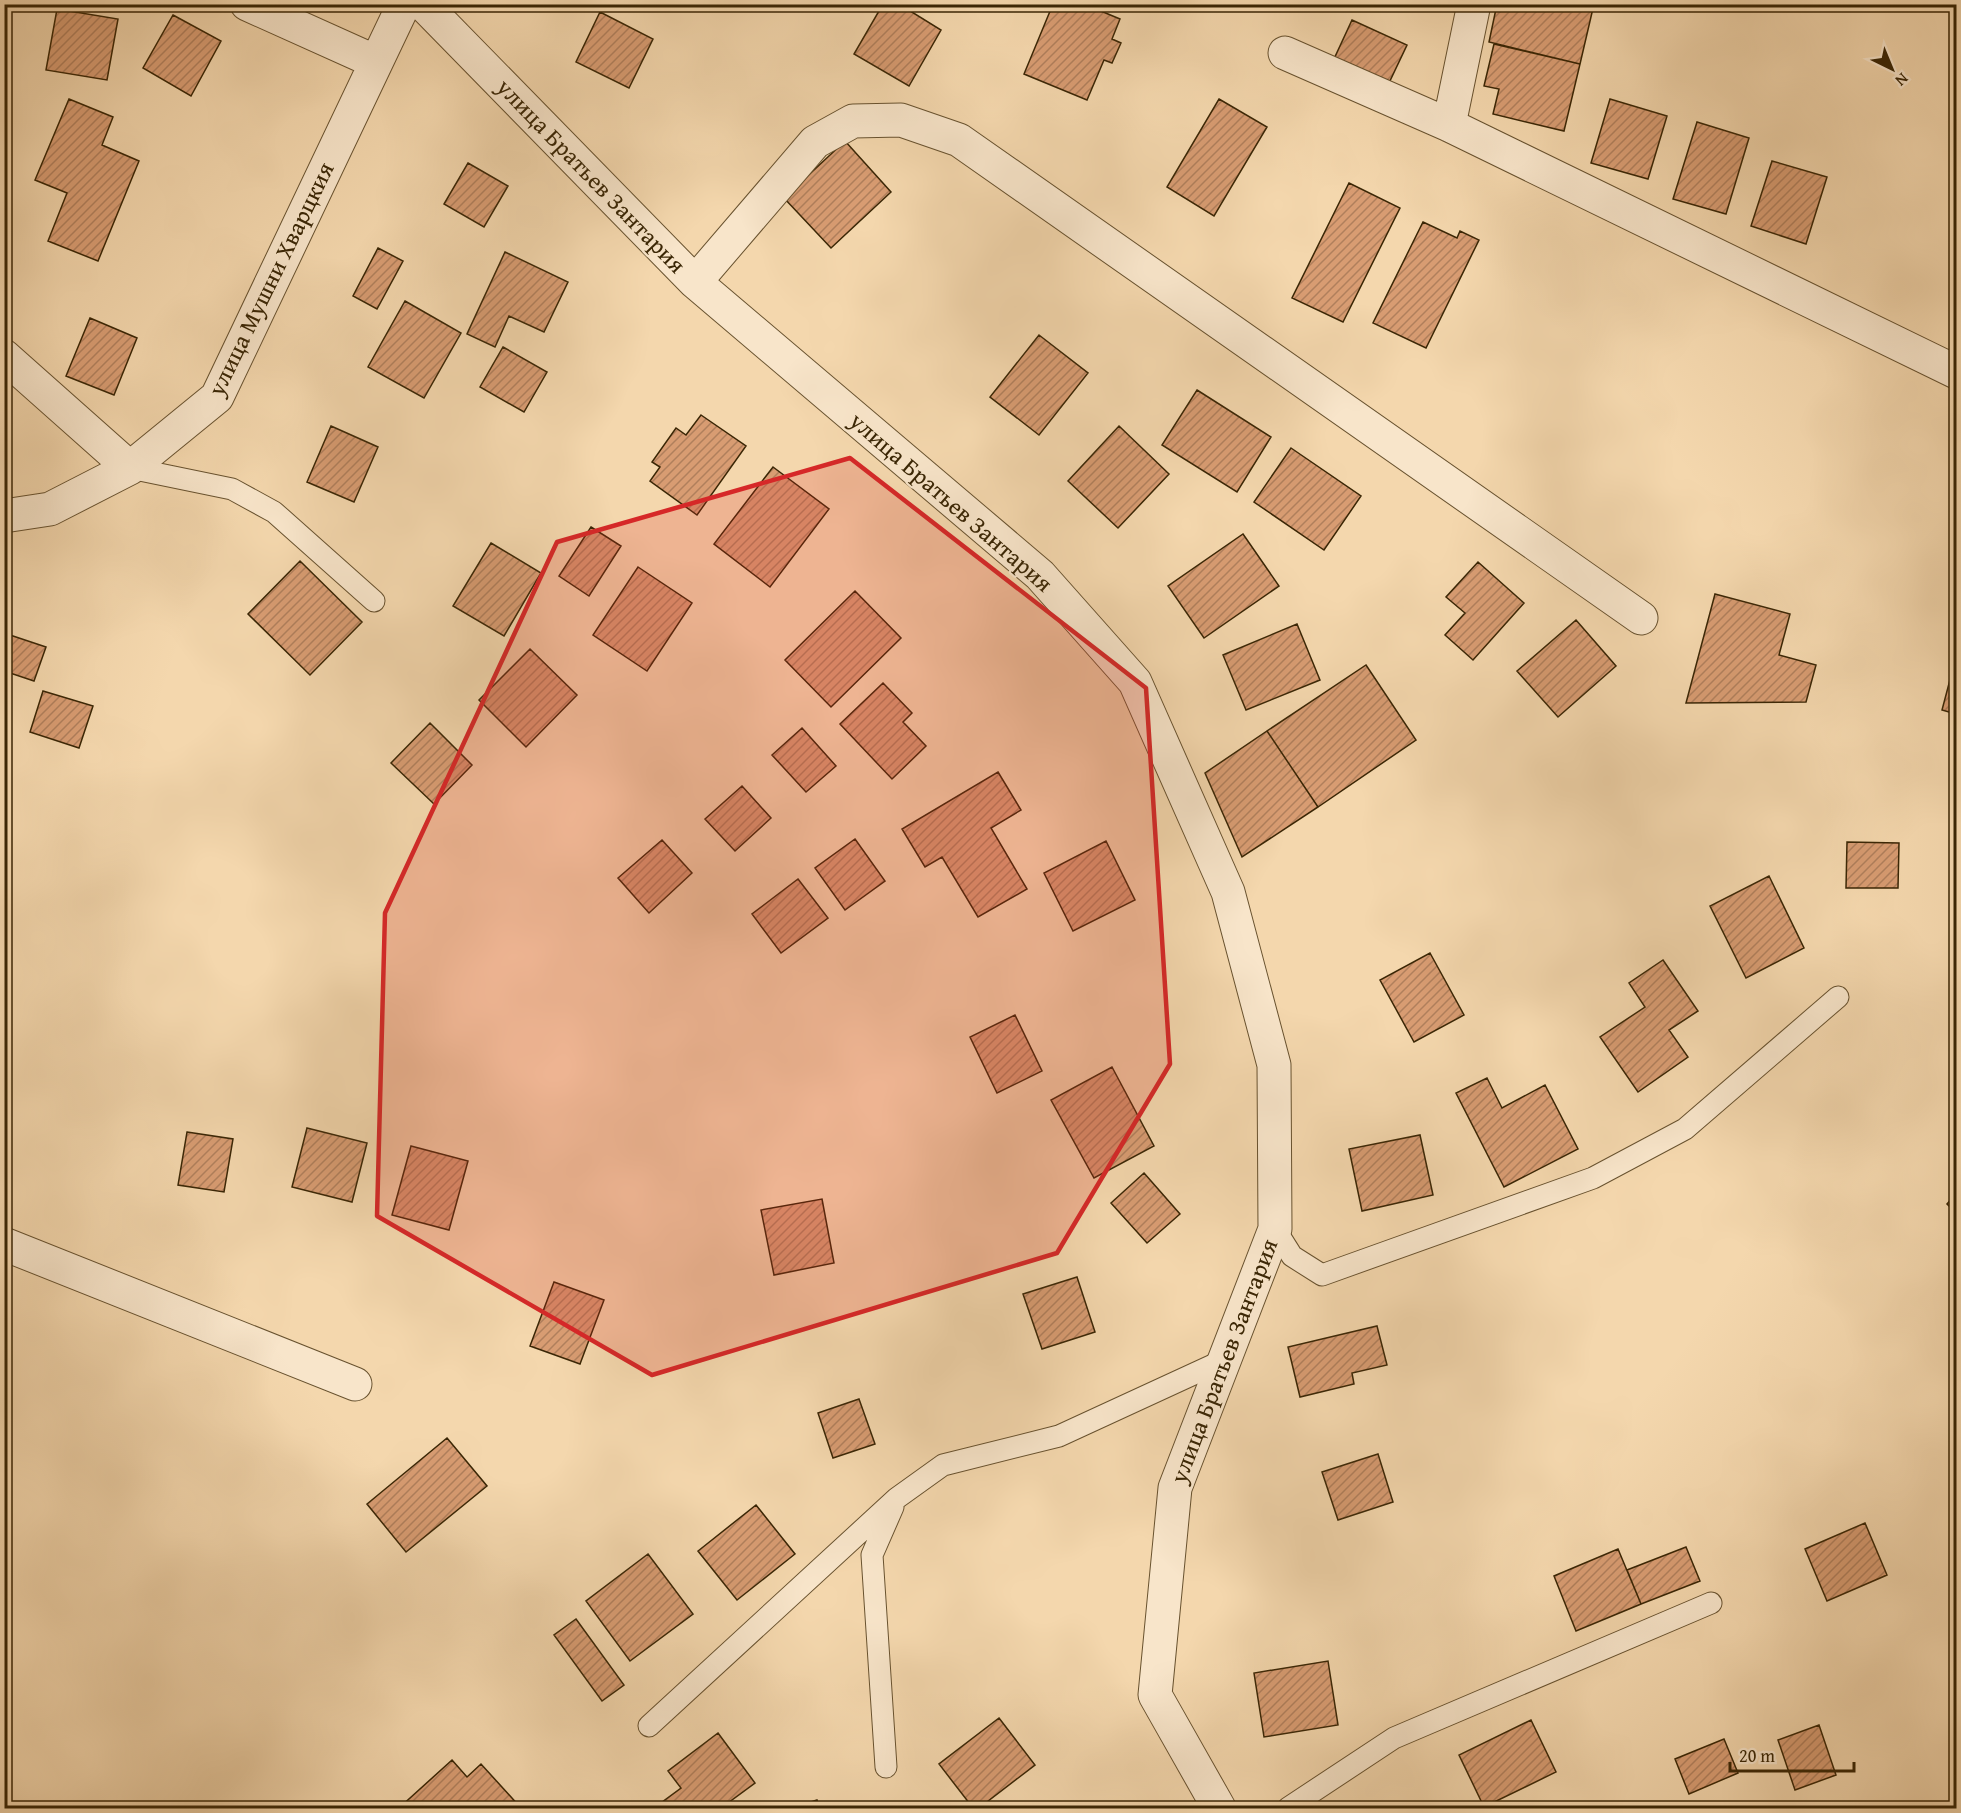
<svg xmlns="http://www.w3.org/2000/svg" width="1961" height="1813" font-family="'Gentium Book Plus',serif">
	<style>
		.building { fill: url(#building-hatch); stroke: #3a2605; stroke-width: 1.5 }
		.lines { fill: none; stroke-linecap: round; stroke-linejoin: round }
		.service-casing { stroke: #68522f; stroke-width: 23 }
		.minor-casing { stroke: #68522f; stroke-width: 35 }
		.service { stroke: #f8e5ca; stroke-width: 21 }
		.minor { stroke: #f8e5ca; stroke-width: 33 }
		.marked { fill: #d62828; fill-opacity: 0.2; stroke: #d62828; stroke-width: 4.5; stroke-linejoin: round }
		.labels { text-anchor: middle; stroke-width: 4.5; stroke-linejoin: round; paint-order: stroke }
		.street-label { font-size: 24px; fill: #3a2605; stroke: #f8e5ca }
	</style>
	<defs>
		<pattern id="building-hatch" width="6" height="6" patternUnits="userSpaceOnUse" patternTransform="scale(1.5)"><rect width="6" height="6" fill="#d89c72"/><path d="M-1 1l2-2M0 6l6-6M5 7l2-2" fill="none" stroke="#b07f5c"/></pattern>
	</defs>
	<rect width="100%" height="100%" fill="#f4d7ad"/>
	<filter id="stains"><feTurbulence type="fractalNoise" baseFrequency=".00333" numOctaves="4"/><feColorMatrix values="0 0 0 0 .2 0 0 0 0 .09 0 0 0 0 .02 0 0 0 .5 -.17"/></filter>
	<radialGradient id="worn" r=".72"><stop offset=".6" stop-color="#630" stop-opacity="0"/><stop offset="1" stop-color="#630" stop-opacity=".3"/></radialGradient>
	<!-- building -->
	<path class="building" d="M883,4H899L941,30L909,86L854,54Z
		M1053,4H1084L1120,19L1112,39L1121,43L1112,63L1104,60L1087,100L1024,74Z
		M1497,4H1594L1580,64L1489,42Z
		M57,9L118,19L107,80L46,70Z
		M600,12L653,39L629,88L576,62Z
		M173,15L221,41L191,96L143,68Z
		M1352,20L1407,45L1388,85L1334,59Z
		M1494,44L1580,64L1564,131L1493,114L1499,89L1484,86Z
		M69,99L113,117L102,145L139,161L98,261L48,241L67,193L35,180Z
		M1219,99L1267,127L1214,216L1167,187Z
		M1610,99L1667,116L1648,179L1591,163Z
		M1697,122L1749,138L1726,214L1673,199Z
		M845,141L891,192L831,248L784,198Z
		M1772,161L1827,177L1806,244L1751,226Z
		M468,163L508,186L484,227L444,204Z
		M1349,183L1400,208L1343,322L1292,298Z
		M1423,222L1457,238L1460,231L1479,240L1426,348L1373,323Z
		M378,248L403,261L377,309L353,296Z
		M505,252L568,282L544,332L509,316L495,347L467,334Z
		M405,301L461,333L424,398L368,367Z
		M90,318L137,338L114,395L66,376Z
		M1039,335L1088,373L1039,435L990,397Z
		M503,347L547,372L524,412L480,387Z
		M1197,390L1271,437L1237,492L1162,445Z
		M701,415L746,446L697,515L650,481L660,467L652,462L676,428L686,435Z
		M331,426L378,447L354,502L307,482Z
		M1119,426L1169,474L1118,528L1068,481Z
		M1291,448L1361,496L1324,550L1254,502Z
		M773,467L829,509L770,587L714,544Z
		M591,527L621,546L589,596L559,576Z
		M1243,534L1279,586L1204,638L1168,586Z
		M491,543L541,573L504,636L453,606Z
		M300,561L362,622L310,675L248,614Z
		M1478,562L1524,603L1473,660L1445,635L1465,613L1446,597Z
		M638,567L692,603L647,671L593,635Z
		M855,591L901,638L831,707L785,660Z
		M1715,594L1790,614L1779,655L1816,665L1806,702L1686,703Z
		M1576,620L1616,666L1558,717L1517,671Z
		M1297,624L1320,680L1246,710L1223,655Z
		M4,633L46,647L34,681L4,671Z
		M530,649L577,695L526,747L479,700Z
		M1956,657V714L1942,710Z
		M1366,665L1416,740L1318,807L1267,731Z
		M883,683L912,713L903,722L926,746L892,779L840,724Z
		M43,691L93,706L79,748L30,732Z
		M430,723L472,765L434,804L391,763Z
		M802,728L836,766L806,792L772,755Z
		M1267,731L1318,807L1242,857L1205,773Z
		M998,772L1021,810L991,828L1027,889L978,917L942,857L925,867L902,829Z
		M742,786L771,818L735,851L705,819Z
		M855,839L885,881L845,910L815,868Z
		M662,840L692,873L649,913L618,878Z
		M1106,841L1135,900L1073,931L1044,873Z
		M1847,842L1899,843L1898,888H1846Z
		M1769,876L1804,948L1746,978L1710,906Z
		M798,879L828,918L781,953L752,914Z
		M1430,953L1464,1015L1414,1042L1380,980Z
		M1663,960L1698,1011L1669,1030L1688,1057L1638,1092L1600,1037L1645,1007L1629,983Z
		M1015,1015L1042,1071L997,1093L970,1037Z
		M1112,1067L1154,1146L1094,1178L1051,1100Z
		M1487,1078L1502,1108L1545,1085L1578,1149L1504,1187L1456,1093Z
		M307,1128L367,1143L352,1202L292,1187Z
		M187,1132L233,1139L224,1192L178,1185Z
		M1420,1135L1433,1195L1362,1211L1349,1149Z
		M411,1146L468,1161L449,1230L392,1215Z
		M1144,1173L1180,1214L1147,1243L1111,1203Z
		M1956,1194V1213L1947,1204Z
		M822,1199L834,1263L774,1275L761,1210Z
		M1077,1277L1095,1332L1042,1349L1023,1294Z
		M554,1282L604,1300L580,1364L530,1346Z
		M1377,1326L1387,1365L1352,1373L1354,1384L1300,1397L1288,1347Z
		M859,1399L875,1444L833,1458L818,1413Z
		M447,1438L487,1486L406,1552L367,1504Z
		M1378,1454L1393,1502L1338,1520L1322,1472Z
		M756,1505L795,1554L737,1600L698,1551Z
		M1865,1523L1887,1575L1827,1601L1805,1549Z
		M1686,1547L1700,1581L1641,1604L1627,1570Z
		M1618,1549L1641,1604L1576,1631L1554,1576Z
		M648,1554L693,1614L630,1661L586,1601Z
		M576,1619L624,1685L602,1701L554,1635Z
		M1328,1661L1338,1725L1264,1737L1254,1673Z
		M999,1718L1035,1765L979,1808H973L939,1764Z
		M1531,1720L1556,1772L1484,1807L1459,1755Z
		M1819,1725L1836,1775L1795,1790L1778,1740Z
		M718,1733L755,1783L721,1808H654L681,1788L668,1771Z
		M1724,1739L1738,1773L1689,1794L1675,1759Z
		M452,1760L467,1777L481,1764L521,1808H399Z
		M817,1800L820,1808H792Z"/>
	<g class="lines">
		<defs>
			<path id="service" d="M130,468L232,489L274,512L374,601
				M1275,1229L1292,1256L1322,1275L1593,1178L1685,1129L1838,997
				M649,1726L897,1498L943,1465L1059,1436L1224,1360
				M886,1767L872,1555L893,1507
				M1288,1808L1394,1738L1711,1603"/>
			<path id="minor" d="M247,4L376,62
				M423,4L695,282L1040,575L1135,682L1228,892L1274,1065L1275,1229L1175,1488L1155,1695L1219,1808
				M1285,53L1449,125L1956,372
				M1449,125L1474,4
				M695,282L815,142L853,121L901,120L959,140L1641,618
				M4,356L130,468
				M4,516L50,509L130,468L217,397L404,4
				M4,1244L355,1384"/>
		</defs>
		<!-- service casing -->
		<use href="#service" class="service-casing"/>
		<!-- minor casing -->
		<use href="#minor" class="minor-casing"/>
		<!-- service -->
		<use href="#service" class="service"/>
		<!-- minor -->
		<use href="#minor" class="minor"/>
	</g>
	<!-- marked area -->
	<path class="marked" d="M850,458L1146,688L1170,1064L1057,1253L652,1375L377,1216L385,913L557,542Z"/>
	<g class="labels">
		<!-- street labels -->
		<g class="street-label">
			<text transform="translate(591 176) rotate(46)" y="8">улица Братьев Зантария</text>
			<text transform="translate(271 279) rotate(-64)" y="8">улица Мушни Хварцкия</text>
			<text transform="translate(951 502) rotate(41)" y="8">улица Братьев Зантария</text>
			<text transform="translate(1224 1361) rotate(-69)" y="8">улица Братьев Зантария</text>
		</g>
	</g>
	<!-- margin -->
	<rect width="1961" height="1813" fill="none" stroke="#f4d7ad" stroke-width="24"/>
	<rect x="6" y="6" width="1949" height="1801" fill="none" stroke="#3a2605" stroke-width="3"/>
	<rect x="12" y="12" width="1937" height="1789" fill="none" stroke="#3a2605" stroke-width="1.5"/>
	<!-- north arrow -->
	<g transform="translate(1892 69) rotate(137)" stroke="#f8e5ca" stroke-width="4.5" paint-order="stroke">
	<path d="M0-4.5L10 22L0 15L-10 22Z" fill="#3a2605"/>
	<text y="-9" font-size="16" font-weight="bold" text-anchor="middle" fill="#3a2605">N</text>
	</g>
	<!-- scale -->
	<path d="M1730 1762v9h124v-9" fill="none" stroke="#3a2605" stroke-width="3"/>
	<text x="1739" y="1762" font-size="18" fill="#3a2605" stroke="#f8e5ca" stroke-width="4.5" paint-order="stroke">20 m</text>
	<rect width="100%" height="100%" filter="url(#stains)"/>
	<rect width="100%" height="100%" fill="url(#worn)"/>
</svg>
